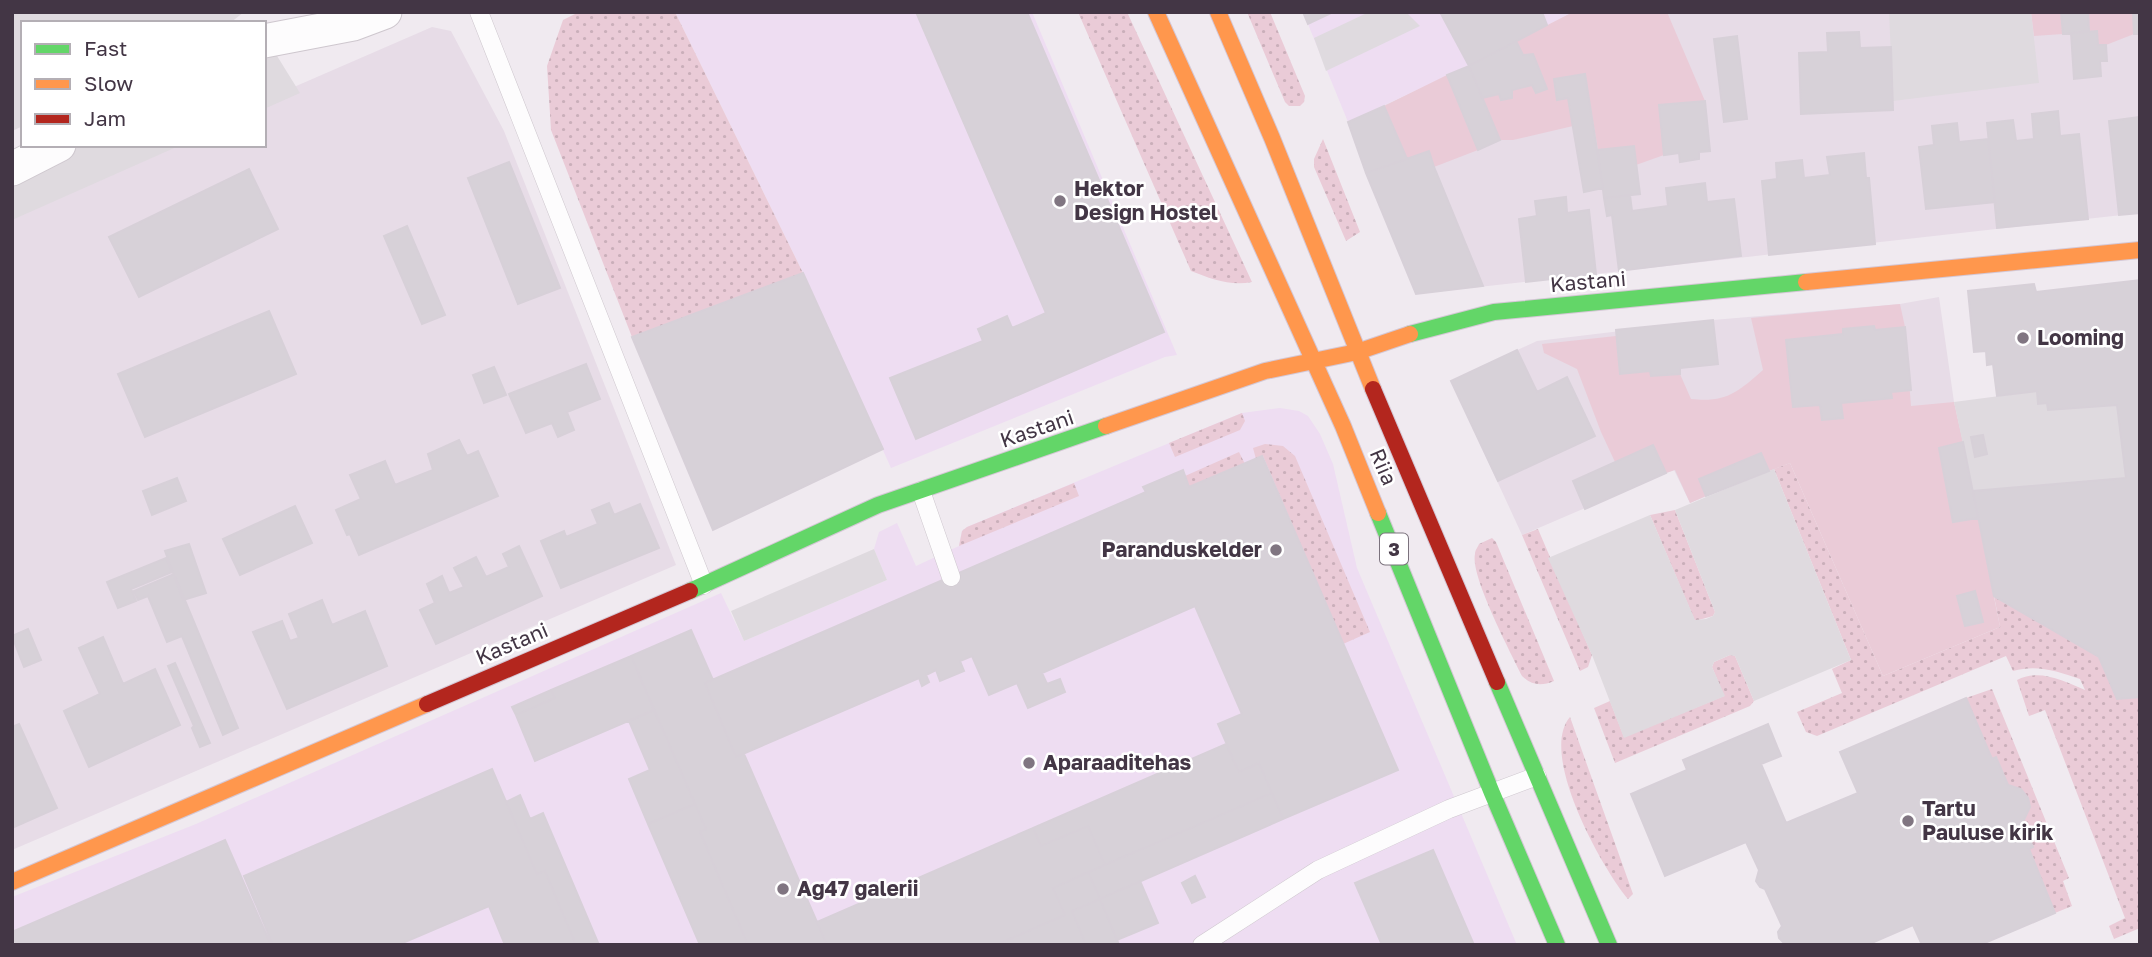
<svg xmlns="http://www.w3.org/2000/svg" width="2152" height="957" font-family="'Golos Text',sans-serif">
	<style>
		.residential { fill: #e7dce7 }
		.commercial { fill: #eeddf2 }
		.grass { fill: url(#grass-dots) }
		.garden { fill: #eacbd7 }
		.parking { fill: #dfdadf }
		.building { fill: #d7d1d8; stroke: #d7d0d8; stroke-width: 2 }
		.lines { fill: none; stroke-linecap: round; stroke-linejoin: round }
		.lane-casing { stroke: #cec7ce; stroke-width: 19 }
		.street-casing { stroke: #cec7ce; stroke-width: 35 }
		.fast-casing { stroke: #d4c7d5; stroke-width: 18 }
		.slow-casing { stroke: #d4c7d5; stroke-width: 18 }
		.jam-casing { stroke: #d4c7d5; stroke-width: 18 }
		.lane { stroke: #fdfcfd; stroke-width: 18 }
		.street { stroke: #fdfcfd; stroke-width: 33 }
		.fast { stroke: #63d668; stroke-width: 16 }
		.slow { stroke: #ff974d; stroke-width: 16 }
		.jam { stroke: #b3261e; stroke-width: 16 }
		.poi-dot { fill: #807581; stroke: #fff; stroke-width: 2.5 }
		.labels { text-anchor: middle; stroke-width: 5; stroke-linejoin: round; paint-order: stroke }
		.shield { fill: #fff; stroke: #7b727d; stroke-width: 2 }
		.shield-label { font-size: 19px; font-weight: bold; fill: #433645 }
		.poi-label { font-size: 21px; font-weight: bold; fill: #433645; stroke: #fff; text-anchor: start }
		.street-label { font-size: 21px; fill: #433645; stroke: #fff }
	</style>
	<defs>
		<pattern id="grass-dots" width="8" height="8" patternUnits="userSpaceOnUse" patternTransform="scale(1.75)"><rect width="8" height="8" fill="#eacbd7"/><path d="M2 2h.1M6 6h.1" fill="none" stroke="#caafba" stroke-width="1.8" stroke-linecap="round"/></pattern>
	</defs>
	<rect width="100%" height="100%" fill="#f0eaf0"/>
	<!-- residential -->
	<path class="residential" d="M1573,12H2140V213L1416,294L1348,122L1469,66Z
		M432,27L451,31L504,131L676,565L12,850V211L162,145H264V100Z
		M1939,297L1954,402L2000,627L1790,463L1690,503L1674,470L1522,535L1451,381L1537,341L1713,320L1900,304Z"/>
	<!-- commercial -->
	<path class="commercial" d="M675,12H1032L1177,355L1165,357L891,468L803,273Z
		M1303,12H1573L1469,66L1348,122Z
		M1280,408L1299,411L1308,416L1320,434L1333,464L1357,568L1517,945H12V897L196,824L721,593L744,641L887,580L874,549L879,532L897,523L916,566L959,546L962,531L967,527L1227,419L1242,413Z"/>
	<!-- grass -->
	<path class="grass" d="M579,12H675L803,273L632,337L551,130L547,66L563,20Z
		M1078,12H1127L1252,282C1230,286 1211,279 1191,271Z
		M1247,12H1270L1305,96L1304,102L1300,106H1289L1285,102Z
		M1323,139L1360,232L1346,241L1314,167V159Z
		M1242,413L1245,421L1240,430L1175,457L1169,443Z
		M1265,444L1283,446L1295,456L1370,632L1343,644L1263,456L1256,459L1253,448Z
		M1239,452L1245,464L1189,487L1185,476Z
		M1790,463L1883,676L2000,627L1994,596L2099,657L2118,699L2140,697V928L2114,939L2109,926L2125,918L2045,710L2029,716L2017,680C2039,668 2064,681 2085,690L2080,679C2057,671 2037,664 2013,671L2006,656L1817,736L1806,732L1797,712L1842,693L1832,669L1851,660L1774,469Z
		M1074,483L1079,496L959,546L962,531L967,527Z
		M1675,510L1715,612L1713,616L1695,621L1650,515Z
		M1538,529L1592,655L1588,667L1580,671L1522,535Z
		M1492,538L1496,542L1554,681C1542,686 1532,686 1522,676C1511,653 1470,576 1475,554C1475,550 1478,547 1479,544Z
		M1730,655L1735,656L1754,701L1750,706L1615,763L1594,708L1610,701L1624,737L1724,696L1712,667L1714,662Z
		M1992,689L2069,878L2063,881L2072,906L2055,913L2029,849L2033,847L1997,758L1992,759L1966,698Z
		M1570,717L1633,894L1628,899C1602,868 1538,754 1570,717Z"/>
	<!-- garden -->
	<path class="garden" d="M1573,12H1667L1705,101L1659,105L1664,155L1636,165L1633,146L1598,150L1585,74L1554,79L1568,98L1573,126L1513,140H1500L1482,98L1499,94L1501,100L1512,98V90L1532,85L1536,93L1547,89L1533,54L1523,55L1516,41Z
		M2031,12H2061L2063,34L2034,36Z
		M2088,12H2133L2134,34L2106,45H2098L2097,31H2089Z
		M1447,75L1478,150L1434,167L1428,151L1407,159L1384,106Z
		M1900,304L1905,327L1911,406L1954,402L1963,442L1939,448L1953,522L1978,518L2000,627L1883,676L1790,463L1769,471L1761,453L1699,479L1706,496L1690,503L1675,470L1666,473L1653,445L1615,462L1601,432L1577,369L1544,353L1542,344L1616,336L1620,374L1650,371L1651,376L1680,374L1691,399C1726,403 1738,392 1763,370L1751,318Z"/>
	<!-- parking -->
	<path class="parking" d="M12,12H244L230,23H23V126L12,131Z
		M1369,12H1406L1420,26L1326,71L1314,38Z
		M1889,12H2031L2039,83L1893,101Z
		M264,41L274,51L300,93L264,109Z
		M59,145H181L12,220V169Z
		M2037,391L2038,404L2047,403L2049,410L2117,405L2126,478L1973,491L1954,402Z
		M1774,469L1851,660L1754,701L1735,656L1730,655L1714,662L1712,667L1725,696L1624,738L1592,655L1548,558L1650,515L1695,620L1706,619L1713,616L1715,612L1675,510Z
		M874,549L887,580L744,641L731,611Z"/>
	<!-- building -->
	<path class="building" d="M916,12H1027L1164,332L916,439L890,378L983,341L978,329L1007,316L1012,328L1046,313Z
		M1303,12H1333L1308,24Z
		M1440,12H1542L1547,25L1469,66Z
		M2061,12H2088L2089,31L2063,34Z
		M2133,12H2140V34H2134Z
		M2097,31L2098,45H2106L2107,61H2100L2101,76L2074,79L2071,33Z
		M1859,32L1860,48L1891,47L1893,110L1801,114L1799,53L1828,52L1827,33Z
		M1737,36L1747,119L1724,122L1714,39Z
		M1516,41L1523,55L1533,54L1547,89L1536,93L1532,85L1512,90V98L1501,100L1499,94L1482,98L1469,66Z
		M1469,66L1500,140L1478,150L1447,75Z
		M1585,74L1603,188L1584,192L1568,98L1557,100L1554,79Z
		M1705,101L1710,151L1699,152V159L1680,162L1679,153L1664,155L1659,105Z
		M1384,106L1407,159L1366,173L1348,122Z
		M2058,111L2060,136L2079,134L2088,219L1997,228L1987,123L2013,120L2016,141L2034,139L2032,114Z
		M2140,117V213L2119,215L2109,121Z
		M1957,123L1959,142L1988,139L1995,202L1926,209L1919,147L1934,145L1932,126Z
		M1634,146L1640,194L1604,198L1598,150Z
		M1429,151L1434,167L1483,286L1416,294L1366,173Z
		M1864,153L1866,178H1869L1875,244L1769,255L1762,181L1777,179L1776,163L1802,160L1804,178L1830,175L1827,157Z
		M509,162L560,288L518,304L468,178Z
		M249,169L278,229L139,297L109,237Z
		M1705,183L1707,202L1734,199L1741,256L1619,271L1612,215L1607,216L1604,198L1630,195L1632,211L1668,206L1666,188Z
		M1566,197L1567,213L1589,210L1596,274L1526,282L1519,219L1537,216L1535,201Z
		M407,226L445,315L422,324L384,236Z
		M803,273L883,449L713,530L632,337Z
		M2140,280V697L2117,699L2099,657L1994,596L1973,491L2126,478L2117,405L2048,410L2047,403L2038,404L2037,391L1997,396L1993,364L1987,365L1986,351L1974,352L1968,291L2034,284L2036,292Z
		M269,311L296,374L145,437L118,374Z
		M1713,320L1718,364L1680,368V374L1651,376L1650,371L1620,374L1616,330Z
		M1874,326L1875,330L1905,327L1911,390L1891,392L1892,398L1841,403L1843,418L1822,420L1820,405L1793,407L1786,340L1843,334V329Z
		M1517,350L1537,392L1567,377L1595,436L1498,481L1451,381Z
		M586,364L600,399L567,412L574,430L558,437L552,423L526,433L509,394Z
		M494,367L506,395L484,403L473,375Z
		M1983,435L1987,454L1975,457L1971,437Z
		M459,440L467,456L478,451L498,496L359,555L350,534L347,535L336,510L361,499L350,475L385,461L395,485L433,470L428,454Z
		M1963,442L1978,518L1953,522L1939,448Z
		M1653,445L1666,473L1585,509L1573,481Z
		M1761,453L1769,471L1706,496L1699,479Z
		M1262,456L1398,770L1283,819L1259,763L1239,772L1218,724L1242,714L1195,606L1042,673L1047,684L1060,679L1065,692L1028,708L1017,683L989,695L972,656L960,661L964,671L940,681L936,670L926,675L929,682L922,686L919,678L736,757L705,683L1146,492L1143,487L1183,470L1189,487Z
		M177,478L186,501L152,515L143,491Z
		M609,503L614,515L640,504L659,548L561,588L541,541L564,531L566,537L598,524L592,510Z
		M295,506L312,543L240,575L223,539Z
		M189,544L206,593L183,600L165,551Z
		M519,546L542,596L436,644L420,610L435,603L427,584L442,576L449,593L464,587L454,568L476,557L486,577L509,567L503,554Z
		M166,558L172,572L131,589L136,601L118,608L107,582Z
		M174,574L238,728L223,735L182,636L167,642L148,596L138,600L134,591Z
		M1975,591L1983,622L1965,626L1957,596Z
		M322,600L332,625L365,611L387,666L287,709L253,632L282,621L290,641L299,638L289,614Z
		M28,629L41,660L24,667L12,636Z
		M691,630L713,680L705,683L736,757L744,754L827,945H748L700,832L706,829L631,656Z
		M103,637L123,684L155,669L180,725L89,767L64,711L100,694L79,648Z
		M631,656L654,710L535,761L516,715L555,698L551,690Z
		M175,663L210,743L200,747L192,728L194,726L168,666Z
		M551,690L555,698L516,715L512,707Z
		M1966,698L1992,759L1996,757L2008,785L2021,789L2028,798L2030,807L2022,824L2033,847L2029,849L2055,913L1980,945H1922L1913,925L1867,945H1791L1784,943L1779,938L1778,932L1782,926L1765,889L1760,887L1756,881L1759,870L1746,842L1665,876L1631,794L1687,770L1683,760L1768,724L1781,756L1761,764L1786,823L1858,793L1840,752Z
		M654,710L695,804L648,824L629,779L650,770L629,721Z
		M19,724L57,808L12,828V727Z
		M1226,744L1239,772L1259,763L1272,793L1105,865L1088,826L1041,846L1033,828Z
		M492,769L537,874L545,871L576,945H505L489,906L398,945H273L244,876Z
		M1272,793L1283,819L1100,899L1088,872Z
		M520,795L530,819L543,813L599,945H576L545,871L537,874L506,802Z
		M695,804L706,829L700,832L748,945H700L648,824Z
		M1088,826L1105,865L1053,888L1065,915L996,945H827L817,922L1033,828L1041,846Z
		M225,840L271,945H12V932Z
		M1433,850L1474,945H1382L1355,883Z
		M1088,872L1100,899L1072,911L1086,945H996L1065,915L1053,888Z
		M1195,876L1205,897L1192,903L1182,883Z
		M1140,881L1158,923L1117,940L1100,899Z
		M1100,899L1117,940L1119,945H1086L1072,911Z"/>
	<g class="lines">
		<defs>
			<path id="lane" d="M479,12L704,585
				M921,491L951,577
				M1202,945L1318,870L1449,809L1537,776"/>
			<path id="street" d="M264,41L353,24L385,12
				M12,169L59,145"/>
			<path id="fast" d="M1410,334L1494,312L1806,282
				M1378,513L1492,793L1557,945
				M690,591L878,505L1106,426
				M1497,682L1609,945"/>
			<path id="slow" d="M1156,12L1343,426L1378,513
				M1218,12L1272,138L1373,389
				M1806,282L2140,250
				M1106,426L1265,371L1357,352L1410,334
				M12,882L427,704"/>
			<path id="jam" d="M1373,389L1497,682
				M427,704L690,591"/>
		</defs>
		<!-- lane casing -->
		<use href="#lane" class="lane-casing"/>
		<!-- street casing -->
		<use href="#street" class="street-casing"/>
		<!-- fast casing -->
		<use href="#fast" class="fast-casing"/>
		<!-- slow casing -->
		<use href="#slow" class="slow-casing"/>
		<!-- jam casing -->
		<use href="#jam" class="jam-casing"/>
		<!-- lane -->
		<use href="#lane" class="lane"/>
		<!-- street -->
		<use href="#street" class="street"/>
		<!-- fast -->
		<use href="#fast" class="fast"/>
		<!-- slow -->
		<use href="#slow" class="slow"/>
		<!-- jam -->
		<use href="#jam" class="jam"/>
	</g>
	<!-- markers -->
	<g class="poi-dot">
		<circle cx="1060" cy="201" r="7"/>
		<circle cx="2023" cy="338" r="7"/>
		<circle cx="1276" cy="550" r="7"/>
		<circle cx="1029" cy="763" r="7"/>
		<circle cx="1908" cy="821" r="7"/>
		<circle cx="783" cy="889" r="7"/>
	</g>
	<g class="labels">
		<!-- shield labels -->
		<rect class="shield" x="1380" y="533.5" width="28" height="31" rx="5"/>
		<g class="shield-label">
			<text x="1394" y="556">3</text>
		</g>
		<!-- poi labels -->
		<g class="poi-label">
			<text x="1074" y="196">Hektor<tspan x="1074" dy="24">Design Hostel</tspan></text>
			<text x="2037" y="345">Looming</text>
			<text x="1262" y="557" text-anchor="end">Paranduskelder</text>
			<text x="1043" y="770">Aparaaditehas</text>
			<text x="1922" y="816">Tartu<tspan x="1922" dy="24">Pauluse kirik</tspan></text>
			<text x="797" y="896">Ag47 galerii</text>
		</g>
		<!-- street labels -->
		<g class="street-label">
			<text transform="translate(1588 282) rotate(-5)" y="7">Kastani</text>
			<text transform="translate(1037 429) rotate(-19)" y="7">Kastani</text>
			<text transform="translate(1383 467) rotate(67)" y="7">Riia</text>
			<text transform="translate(512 644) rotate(-23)" y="7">Kastani</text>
		</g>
	</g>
	<!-- border -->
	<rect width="2152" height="957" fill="none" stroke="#433645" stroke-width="28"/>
	<!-- legend -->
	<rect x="21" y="21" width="245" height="126" fill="#ffffff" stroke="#b4afb5" stroke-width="2"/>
	<rect x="35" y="44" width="35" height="10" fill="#63d668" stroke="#b4afb5" stroke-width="2"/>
	<text x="84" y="56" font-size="21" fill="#433645">Fast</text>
	<rect x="35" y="79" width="35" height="10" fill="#ff974d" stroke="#b4afb5" stroke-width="2"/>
	<text x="84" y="91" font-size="21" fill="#433645">Slow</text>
	<rect x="35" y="114" width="35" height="10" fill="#b3261e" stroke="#b4afb5" stroke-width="2"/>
	<text x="84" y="126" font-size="21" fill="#433645">Jam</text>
</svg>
